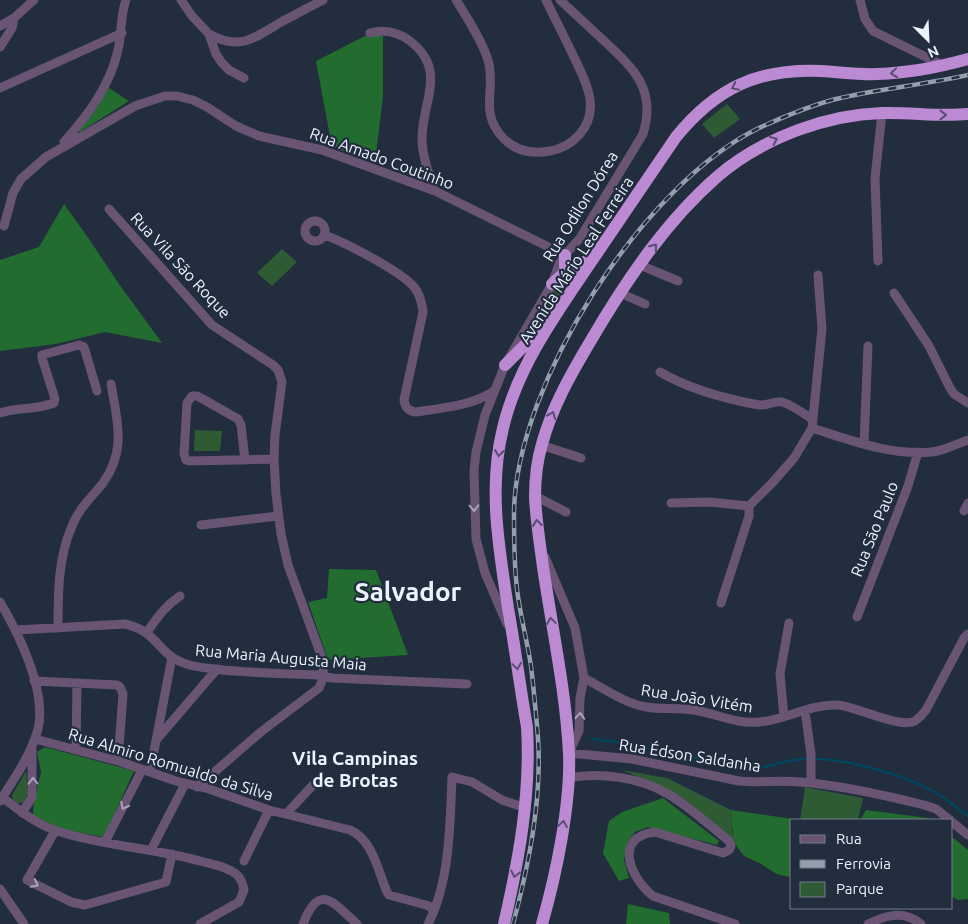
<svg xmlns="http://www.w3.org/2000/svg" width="968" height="924" font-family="Ubuntu,sans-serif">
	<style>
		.green { fill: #2e5b34 }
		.forest { fill: #226c30 }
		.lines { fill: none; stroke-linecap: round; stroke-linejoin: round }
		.stream { stroke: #01465c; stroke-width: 2.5 }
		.minor { stroke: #695573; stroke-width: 9 }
		.highway { stroke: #bc89d3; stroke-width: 12 }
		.rail-casing { stroke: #959eac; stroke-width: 4.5 }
		.rail { stroke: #222d3e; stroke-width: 2.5; stroke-dasharray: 8; stroke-linecap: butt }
		.oneway { stroke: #584d72 }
		.oneway2 { stroke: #aaa4b8 }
		.labels { text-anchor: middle; stroke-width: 4.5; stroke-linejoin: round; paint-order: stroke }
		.street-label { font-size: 16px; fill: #ebf3fe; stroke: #222d3e }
		.quarter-label { font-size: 19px; font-weight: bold; fill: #ebf3fe; stroke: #222d3e }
		.town-label { font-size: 26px; font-weight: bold; fill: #ebf3fe; stroke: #222d3e }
	</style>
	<rect width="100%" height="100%" fill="#222d3e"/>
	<!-- green -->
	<path class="green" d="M727,104L740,119L714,138L702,124Z
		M282,249L297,262L272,286L257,273Z
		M574,274L550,309L524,342L547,298L559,281Z
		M195,430L222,431L220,451H194Z
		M622,770L667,778L731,810L732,831L738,847L664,788Z
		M26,771L28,793L23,803H17L13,800L12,795Z
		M805,787L863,798L858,820H800Z"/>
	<!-- forest -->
	<path class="forest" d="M365,36H383V96L375,162L332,147L316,61Z
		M109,88L129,101L80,132L79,130L92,115Z
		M64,204L89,239L119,284L162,343L105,332L56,344L0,351V260L39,247Z
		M329,569L376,570L408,655L328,660L308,602L327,598Z
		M45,747L134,771L104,837L61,829L33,815L34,802L41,772L37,752Z
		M663,798L719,841L717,845L648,827L635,832L627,843L624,860L629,878L619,881L603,853L609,821L622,812Z
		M731,810L799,820H792V877C776,875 777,874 764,866C758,862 752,860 746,857C732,847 732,826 731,810Z
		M866,810L928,818L931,820H860Z
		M952,837L968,850V899L958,900L952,897Z
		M628,904L669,913L670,924H626Z"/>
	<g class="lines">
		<!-- stream -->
		<path class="stream" d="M591,739L625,743L734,766C745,767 757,769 768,766C780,764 792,759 805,759C841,757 903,774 934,792C946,798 957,808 968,816"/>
		<!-- minor -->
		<path class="minor" d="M181,0L192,16L209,34L216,54L222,63L229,70L244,78
			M456,0C466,16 485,45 489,64C495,93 479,113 504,139C517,152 533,154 550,151C561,149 571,144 579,135C603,109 584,78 571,51C563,34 554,17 546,0
			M860,0L865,19L873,31L942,65
			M0,26L14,18L34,0
			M370,33C385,29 398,32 410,41C448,70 422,102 422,138C422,156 429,174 435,191
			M209,34C239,51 255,38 281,22C295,15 309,7 323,0
			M0,47L12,28L14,18
			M0,88L122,33
			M64,142C88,115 110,86 118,50C122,34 120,15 126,0
			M109,209L212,325L273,365L278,370L282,382L275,435L274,459L276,494L281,534L288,565L321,655L324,676L319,688L262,731L197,787
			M305 231a10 10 0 1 1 20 0a10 10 0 1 1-20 0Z
			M4,226L13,193L21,179L46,157L135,106L165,96H177L193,100L207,107L236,126L259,136L322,150L435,191L565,255
			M324,235C343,241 402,272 414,287C420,294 422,303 423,312L404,400C405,407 408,411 416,412C442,408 472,406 494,391
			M878,261L875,178L882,113
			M640,265L678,281
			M620,293L645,304
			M894,293L929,346L950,388L954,394L968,403
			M660,372C689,389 726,399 759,405C768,406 775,400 782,402C792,405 803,413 812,419
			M0,413C18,407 37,410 54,403L55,399L42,358V355L79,345L84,347L97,391
			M812,428C850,440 891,456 932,452C944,451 956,444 968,440
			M864,444L868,346
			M541,445L581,458
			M245,460L241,425L238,419L201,398L197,396H192L187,403L184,454L186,460L189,461L274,459
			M535,496L566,512
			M671,503L709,502L749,506
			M749,506L773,482L794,458L812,428L822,329L818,275
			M964,511L968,503
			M201,525L278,516
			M545,557L575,628L584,678C603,688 624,703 646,707C663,710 681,707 699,711C719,715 737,724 759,722C785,720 810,704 837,705C856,706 899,729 915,721C919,718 923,714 926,710L964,638L968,634
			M0,602C19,634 47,691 38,729C31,755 14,779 0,801
			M721,603L749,516V506
			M857,617L908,486L918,452
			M507,624L485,573L476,539L474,470L476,452L485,415L505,365L552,284L559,264L565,255L580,238L643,134C657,88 633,68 602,39C588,26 574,13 560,0
			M58,628C58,593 58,558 72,526C79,508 92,497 103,483C127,450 117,420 111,384
			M16,630L125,624C157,631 157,652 181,662C194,668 209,668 223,670C255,673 287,674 319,675L332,678L467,684
			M147,632C157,618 165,606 180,596
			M584,678L580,698L579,731L569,753L632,759L739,781C759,783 779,780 800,782C841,785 884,795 924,805L936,809L950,820
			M34,681L117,685L120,687L123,694L118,761
			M805,711L811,754V783
			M784,717L780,674L789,623
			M35,739L118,761L176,781L209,789L269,810L350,830C373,840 378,871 387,892L389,895L426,905L431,907L433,911
			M157,739L217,669
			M76,750L77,683
			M150,772L172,657
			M568,778C600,772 639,777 668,794C690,807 709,825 729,841L731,846L729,850L723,853L655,832C612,837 631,879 653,896L735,924
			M2,797C20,811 36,824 57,831C103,846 153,848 200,861C211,864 226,866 236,874C241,878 243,884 244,890L239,902L200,924
			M22,813L32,797V749
			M286,814L313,785
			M952,822L968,835
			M55,831L27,880L71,902L85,905L166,882L172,854
			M105,842L142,770
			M151,850L185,784
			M244,861L269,810
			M0,889L24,924
			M303,924C319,882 333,902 357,924
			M428,924C450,882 450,825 452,777L472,782L502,800L526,808
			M868,924C886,915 904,910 921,924"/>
		<!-- highway -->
		<path class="highway" d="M565,255V266L574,270
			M552,284L561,276L588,260
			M505,365L542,328
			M504,924C519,859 531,794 527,727C520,687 515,647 508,608C499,548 488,488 503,428C517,368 555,315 589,265C618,222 647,180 676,137C716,88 758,68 821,71C840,72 859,75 878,74C908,73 939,67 968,59
			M542,924C556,875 571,804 569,754C566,692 552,628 543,567C540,544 536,520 535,497C535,479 537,461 542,444C552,407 571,374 590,342C625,282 666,221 718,176C741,156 769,141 798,130C825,120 853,114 882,113C911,112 939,117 968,114"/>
		<defs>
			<path id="rail" d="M513,924C529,864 542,800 538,738C536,714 534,690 531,666C527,640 520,615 517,589C514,564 514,537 514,512C516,383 643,184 759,128C783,117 807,107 832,100C877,89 923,85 968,75"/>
		</defs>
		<!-- rail casing -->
		<use href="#rail" class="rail-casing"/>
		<!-- rail -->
		<use href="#rail" class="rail"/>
	</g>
	<!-- one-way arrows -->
	<defs><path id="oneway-chevron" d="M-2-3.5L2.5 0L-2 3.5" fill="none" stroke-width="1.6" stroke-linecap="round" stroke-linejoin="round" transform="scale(1.25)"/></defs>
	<g class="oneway">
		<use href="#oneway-chevron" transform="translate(894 73) rotate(174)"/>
		<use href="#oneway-chevron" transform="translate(735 87) rotate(154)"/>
		<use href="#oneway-chevron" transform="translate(943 115)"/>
		<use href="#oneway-chevron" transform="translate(774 140) rotate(-25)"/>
		<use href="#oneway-chevron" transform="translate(654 247) rotate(-52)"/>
		<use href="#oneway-chevron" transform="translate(552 415) rotate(-67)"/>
		<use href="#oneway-chevron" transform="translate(499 453) rotate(97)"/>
		<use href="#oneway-chevron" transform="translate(537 523) rotate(-97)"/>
		<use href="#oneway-chevron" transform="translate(551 621) rotate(-98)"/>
		<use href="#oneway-chevron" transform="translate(517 666) rotate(82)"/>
		<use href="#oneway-chevron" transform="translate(563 824) rotate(-82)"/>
		<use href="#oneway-chevron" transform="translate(515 874) rotate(102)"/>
	</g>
	<g class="oneway2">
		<use href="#oneway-chevron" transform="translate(474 508) rotate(88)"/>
		<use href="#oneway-chevron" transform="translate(580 716) rotate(-86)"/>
		<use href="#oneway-chevron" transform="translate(33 781) rotate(-91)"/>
		<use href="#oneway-chevron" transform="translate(124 806) rotate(117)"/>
		<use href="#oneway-chevron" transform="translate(35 884) rotate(27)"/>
	</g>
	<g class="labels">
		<!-- street labels -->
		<g class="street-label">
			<text transform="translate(382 158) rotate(20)" y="6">Rua Amado Coutinho</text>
			<text transform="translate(580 206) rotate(-58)" y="6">Rua Odilon Dórea</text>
			<text transform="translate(576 260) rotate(-57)" y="6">Avenida Mário Leal Ferreira</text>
			<text transform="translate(181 265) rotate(47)" y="6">Rua Vila São Roque</text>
			<text transform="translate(874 529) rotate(-68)" y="6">Rua São Paulo</text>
			<text transform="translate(281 657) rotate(5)" y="6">Rua Maria Augusta Maia</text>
			<text transform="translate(697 698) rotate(9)" y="6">Rua João Vitém</text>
			<text transform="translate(690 755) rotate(9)" y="6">Rua Édson Saldanha</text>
			<text transform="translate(171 764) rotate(17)" y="6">Rua Almiro Romualdo da Silva</text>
		</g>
		<!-- quarter labels -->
		<g class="quarter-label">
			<text x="355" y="765">Vila Campinas<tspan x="355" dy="22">de Brotas</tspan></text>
		</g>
		<!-- town labels -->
		<g class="town-label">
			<text x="408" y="601">Salvador</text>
		</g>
	</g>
	<!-- legend -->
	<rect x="790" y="819" width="162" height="90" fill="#222d3e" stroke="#727c8b"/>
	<rect x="800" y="835" width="25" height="8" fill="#695573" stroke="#727c8b"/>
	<text x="836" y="844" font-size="15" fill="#ebf3fe">Rua</text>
	<rect x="800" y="860" width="25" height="8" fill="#959eac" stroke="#727c8b"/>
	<text x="836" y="869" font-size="15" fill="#ebf3fe">Ferrovia</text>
	<rect x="800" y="882" width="25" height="15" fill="#2e5b34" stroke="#727c8b"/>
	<text x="836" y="894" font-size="15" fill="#ebf3fe">Parque</text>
	<!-- north arrow -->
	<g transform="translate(928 40) rotate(156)" stroke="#222d3e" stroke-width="4" paint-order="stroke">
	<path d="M0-4L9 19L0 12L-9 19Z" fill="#ebf3fe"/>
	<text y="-8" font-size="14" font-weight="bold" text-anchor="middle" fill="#ebf3fe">N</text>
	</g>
</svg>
